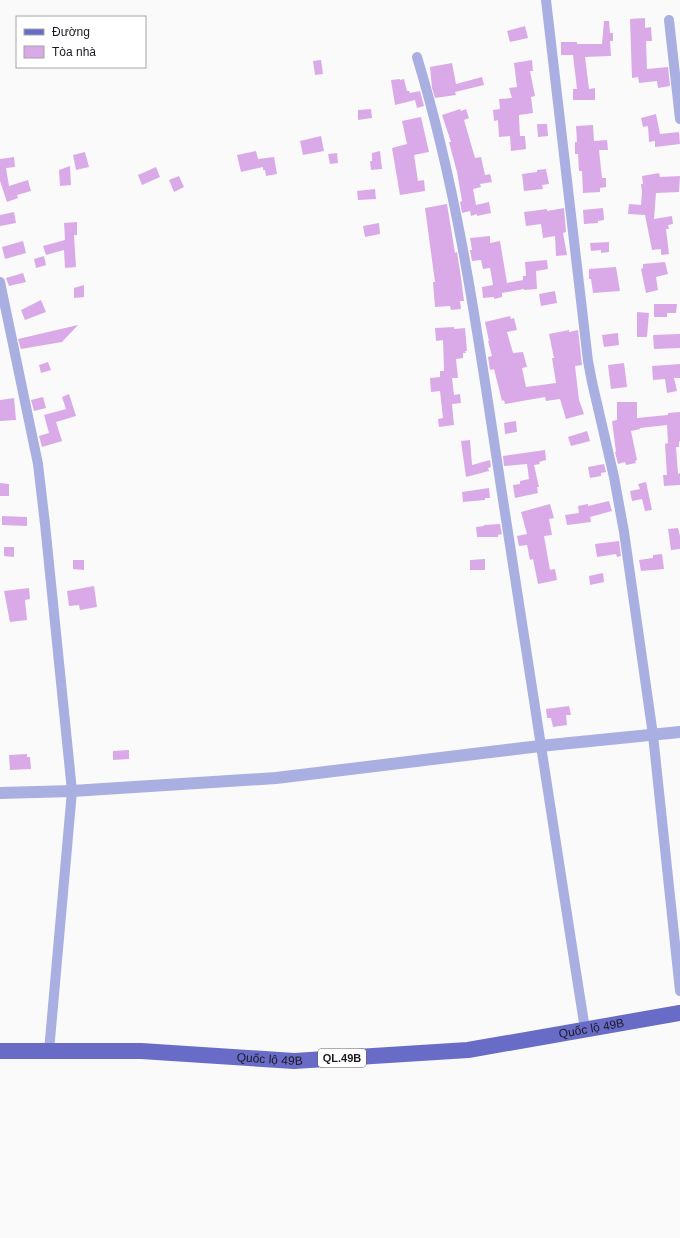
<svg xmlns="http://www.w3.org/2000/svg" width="680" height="1238" font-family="Arial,sans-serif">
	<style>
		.building { fill: #daaae8 }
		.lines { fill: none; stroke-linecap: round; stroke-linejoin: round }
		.minor { stroke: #a9afe1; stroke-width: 10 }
		.tertiary { stroke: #a9afe1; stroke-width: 12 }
		.primary { stroke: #696cc6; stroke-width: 16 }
		.labels { text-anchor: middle; stroke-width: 3; stroke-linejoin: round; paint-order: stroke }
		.shield { fill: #fff; stroke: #605d65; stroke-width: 1 }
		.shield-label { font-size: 11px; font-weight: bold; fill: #1c1823 }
		.street-label { font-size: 12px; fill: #1c1823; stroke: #fff }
	</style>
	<rect width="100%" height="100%" fill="#fafafa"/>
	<!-- building -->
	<path class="building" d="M645,18V28L651,27L652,41H646L647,69L668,67L670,86L658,88L657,81L639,83L638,77L632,78L630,19Z
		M604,21H609L610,33H613V41H610L611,56L585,57L589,89L595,88V100H573V89H577L573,55H561V42H577V44H602Z
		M525,26L528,38L510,42L507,31Z
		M321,60L323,74L315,75L313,61Z
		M532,60L533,71H530L535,96L531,97L533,113L519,115V118L520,136H525L526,149L511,151L510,136L499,137L498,120L494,121L493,110L500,109L499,99L512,98L509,88L517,87L514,63Z
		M452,63L456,84L482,77L484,85L455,92L456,95L435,98L432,88L430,67Z
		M400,80L404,79L407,91H409L410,93L420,91L424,106L417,108L415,100L395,105L391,80L400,79Z
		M371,109L372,118L358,120V110Z
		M460,109L461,111L466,109L469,118L464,120L475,158L481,157L485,175L490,174L492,182L480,184L481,187L473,189L476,205L489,202L491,213L477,216V214L471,216L470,211L462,213L460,202L462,201L457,172L449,142H451L442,115Z
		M656,114L660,134L679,132L680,144L655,147V141L649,142L648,126L643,127L641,118Z
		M421,117L429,152L414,155L418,181L424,180L425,191L400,195L392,148L407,144L402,121Z
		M537,124H547L548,136L538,137Z
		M593,125L594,141L607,140L608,150H599L602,178H606V187L600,188V192L583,193L582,171H579L578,154H575V142H577L576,126Z
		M321,136L324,151L303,155L300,141Z
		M256,151L258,159L274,157L277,174L266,176L265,170H263V167L241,172L237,155Z
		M380,151L382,169L371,170L370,161H372V153Z
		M85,152L89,167L76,170L73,155Z
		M337,153L338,163L330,164L328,154Z
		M14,157L15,167L6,168L9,186L28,180L31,191L17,195L18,198L7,202L0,181V159Z
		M70,166L71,185L60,186L59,170Z
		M156,167L160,177L142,185L138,175Z
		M546,169L549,184L542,185L543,189L524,191L522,174L537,172V170Z
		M659,173L660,177L680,176L679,192L656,193L654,219L672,216L673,224L668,225L669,229H666L669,254L661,255V249L652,250L645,215L628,214L629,204L641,205L642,192L641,184H643L642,176Z
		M179,176L184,187L174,192L169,180Z
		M375,189L376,199L358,200L357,191Z
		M447,204L455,253L457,252L461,278L464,301H460L461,309L451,310L450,306L435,307L433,282H435L425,208Z
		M564,208L566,232L563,233L567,255L556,256L555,236L543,238L541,224L526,226L524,212L547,209V211Z
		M603,208L604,220L598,221V223L584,224L583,210Z
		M14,212L16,223L0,226V215Z
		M77,222V235H74L76,267L65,268L64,250L46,255L43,246L65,240L64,223Z
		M379,223L380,234L365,237L363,226Z
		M490,236V243L500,241L507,283L523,280V276H526L525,262L547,260L548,269L536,271L537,289L524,290V289L502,293V297L494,299V297L483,298L482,287L493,285L490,268L483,269L481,260L472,261L470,250H472L470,238Z
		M23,241L26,253L5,259L2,247Z
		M609,242V252L601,253V250L591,251L590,243Z
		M44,256L46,265L36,268L34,259Z
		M665,262L668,274L656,277L658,290L646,293L641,269L643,268V264Z
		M616,267L620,291L593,293L591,279H589V269Z
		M23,273L26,282L9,286L6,278Z
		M84,285V297L74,298V288Z
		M555,291L557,303L541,306L539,294Z
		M41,300L46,312L25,320L21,310Z
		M654,304H677L676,313H667V317H654Z
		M637,312L649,313L647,337H637Z
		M510,316L511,319L514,318L517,330L507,332L513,353L523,352L527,367L522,368L526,387L556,383L552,358H554L549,334L569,330V332L578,330L582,365L575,366L579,400L584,414L566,419L560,399L546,401L545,397L505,404L504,400L502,401L494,369L490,370L488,357L492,356L488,341H489L485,322Z
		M78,325L62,342L21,349L18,339Z
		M454,327V329L465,328L467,351H465L466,353H463V358L456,359L458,378H452L454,395L460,394L461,403L452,404L454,425L439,427L438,419L443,418L440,391L431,392L430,378L440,377V371H444L443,340L436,341L435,328Z
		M618,333L619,345L604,347L602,335Z
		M680,334V348L654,349L653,335Z
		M48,362L51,370L41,373L39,365Z
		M624,363L627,387L611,389L608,365Z
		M680,364V378H674L677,391L667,393L665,379L653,380L652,366Z
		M69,394L76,416L56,422L62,441L42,447L39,436L49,433L44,415L66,409L62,397Z
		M43,397L46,408L34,411L31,400Z
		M14,398L16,420L0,421V400Z
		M617,402H637V418L668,415V413L680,412V441L679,442V447H676L678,474L680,473V485L664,486L663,475H667L665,444L668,443L667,425L640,428V429L631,431L637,460L635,461L636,463L626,465L625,462L618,464L615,452H616L612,421L617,420Z
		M516,421L517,432L505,434L504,423Z
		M587,431L590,441L571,446L568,437Z
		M470,440L472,465L490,460L491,467L488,468L489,471L466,477L461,441Z
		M545,450L546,460L539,462L540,464L534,465L539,487H537L538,493L515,498L513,485L520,484V481L529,479L527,464L504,466L503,456Z
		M604,464L606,472L601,473V476L590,478L588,467Z
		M646,482L652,510L645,511L642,499L632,501L630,491L640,489L638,484Z
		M0,483L9,484V496H0Z
		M489,488L490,498H485V500L463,502L462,492Z
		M609,501L612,511L590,517L591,522L567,525L565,515L579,513L578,506L588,504V506Z
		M550,504L554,518L549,519L552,535L544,536L550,570L555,569L557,580L538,584L533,559L530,560L527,545L519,546L517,536L527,534L521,512Z
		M2,516L27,517V526L2,525Z
		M500,524L502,534L498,535V537H477L476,527L484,526V525Z
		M678,528L680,536V549L671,550L668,529Z
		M619,541L621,556L617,557L616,554L597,557L595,544Z
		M4,547H14V557L4,556Z
		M662,554L664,569L641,571L639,560L653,558V555Z
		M485,559V570H470V560Z
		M73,560H84V570L73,569Z
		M603,573L604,582L590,585L589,576Z
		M94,586L97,607L80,610L79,605L69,606L67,591Z
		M29,588L30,599L25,600L27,620L10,622L4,591Z
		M569,706L571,715H566L567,725L553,727L551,718H547L546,709Z
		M129,750V759L113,760V751Z
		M27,754V757H30L31,769L10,770L9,755Z"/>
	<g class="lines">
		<!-- minor -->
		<path class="minor" d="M546,0L588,361L592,382L614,477L624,532L653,735L680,991
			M669,20L680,119
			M417,57C461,201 480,352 503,500C530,677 557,853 585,1029
			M0,282L38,464L45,524L72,791L49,1051"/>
		<!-- tertiary -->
		<path class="tertiary" d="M0,793L72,791L276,778L540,746L680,732"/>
		<!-- primary -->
		<path class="primary" id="s1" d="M0,1051H141L294,1061L468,1050L680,1013"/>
	</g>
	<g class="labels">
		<!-- shield labels -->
		<rect class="shield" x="318" y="1049" width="48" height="18" rx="3"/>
		<g class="shield-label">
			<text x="342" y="1062">QL.49B</text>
		</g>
		<!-- street labels -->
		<g class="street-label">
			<text dy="4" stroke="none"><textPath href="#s1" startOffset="594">Quốc lộ 49B</textPath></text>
			<text dy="4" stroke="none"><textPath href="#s1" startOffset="270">Quốc lộ 49B</textPath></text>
		</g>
	</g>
	<!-- legend -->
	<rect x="16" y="16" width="130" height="52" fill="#ffffff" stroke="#a4a3a7"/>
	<rect x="24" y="29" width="20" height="6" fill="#696cc6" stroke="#a4a3a7"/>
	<text x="52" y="36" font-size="12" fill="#1c1823">Đường</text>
	<rect x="24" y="46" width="20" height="12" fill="#daaae8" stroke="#a4a3a7"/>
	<text x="52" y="56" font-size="12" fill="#1c1823">Tòa nhà</text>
</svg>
